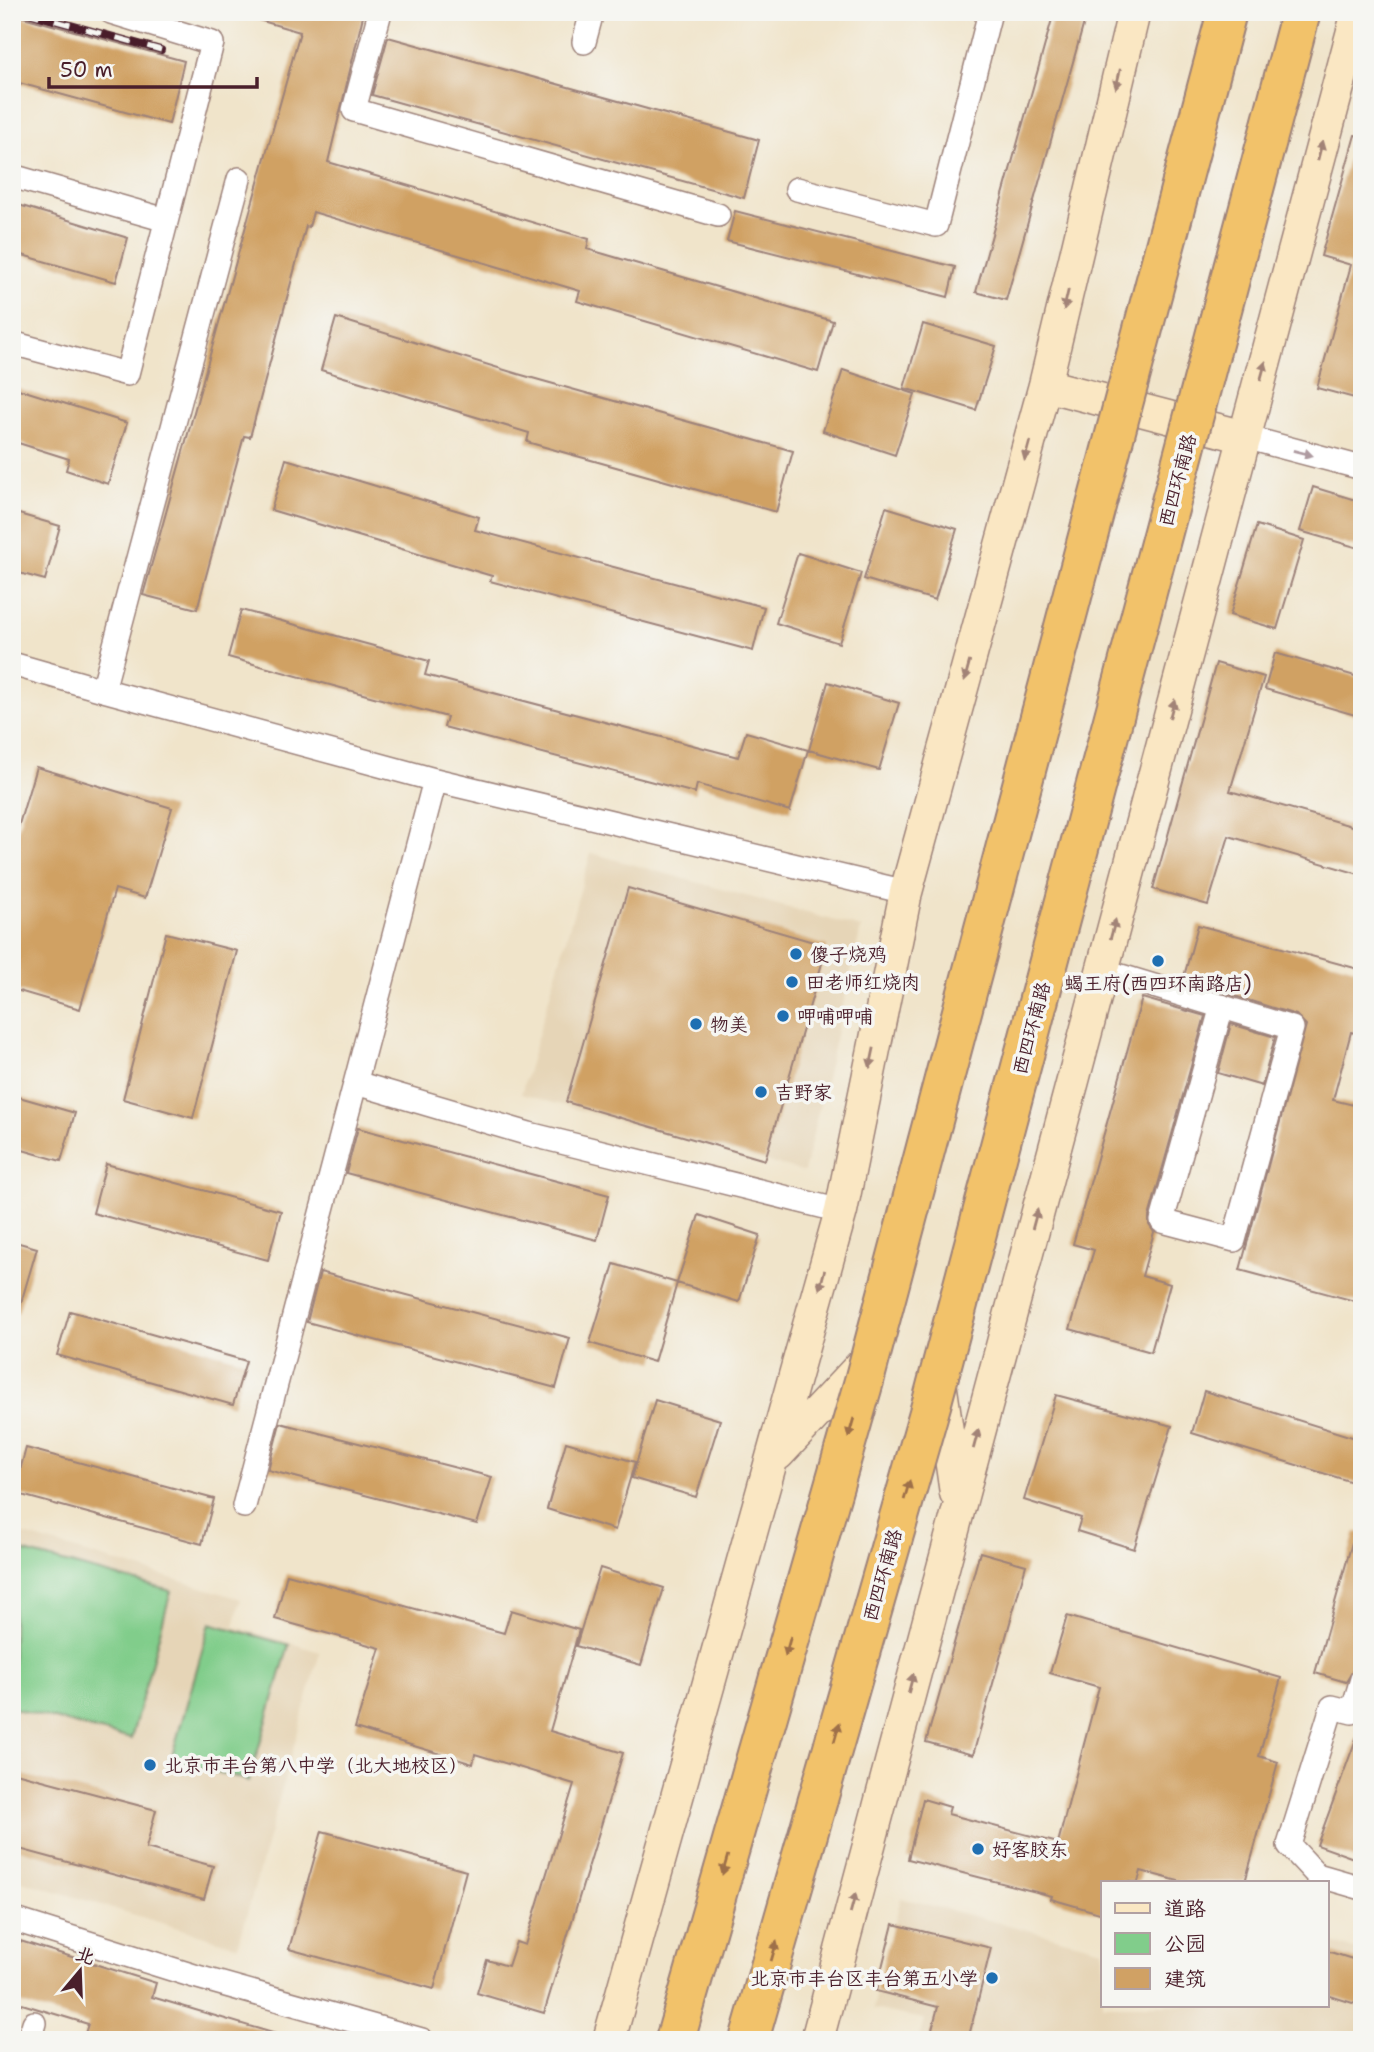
<svg xmlns="http://www.w3.org/2000/svg" width="1374" height="2052" font-family="'Shantell Sans','LXGW WenKai TC',sans-serif">
	<style>
		.built { fill: #e6d5b7 }
		.green { fill: #81cd8b; stroke: #66765b; stroke-width: 2 }
		.building { fill: #d0a164 }
		.lines { fill: none; stroke-linecap: round; stroke-linejoin: round }
		.street-casing { stroke: #9d827a; stroke-width: 26 }
		.secondary-casing { stroke: #9d827a; stroke-width: 35 }
		.street { stroke: #fff; stroke-width: 23 }
		.secondary { stroke: #fae7c3; stroke-width: 32 }
		.rail-casing { stroke: #4a1f2b; stroke-width: 8 }
		.rail { stroke: #f6f6f2; stroke-width: 5; stroke-dasharray: 16; stroke-linecap: butt }
		.highway-bridge-casing { stroke: #9d827a; stroke-width: 42; stroke-linecap: butt }
		.highway-bridge { stroke: #f2c26a; stroke-width: 38 }
		.oneway { fill: #a28377 }
		.oneway2 { fill: #ae9aa0 }
		.oneway3 { fill: #9e704a }
		.poi-dot { fill: #1f6fb2; stroke: #f6f6f2; stroke-width: 2.5 }
		.labels { text-anchor: middle; stroke-width: 7; stroke-linejoin: round; paint-order: stroke }
		.street-label { font-size: 19px; fill: #4a1f2b; stroke: #f6f6f2 }
		.poi-label { font-size: 19px; fill: #4a1f2b; stroke: #f6f6f2; text-anchor: start }
	</style>
	<rect width="100%" height="100%" fill="#f6f6f2"/>
	<filter id="ink" filterUnits="userSpaceOnUse"><feTurbulence type="fractalNoise" baseFrequency=".0143" numOctaves="2"/><feDisplacementMap in="SourceGraphic" scale="14" xChannelSelector="R" yChannelSelector="G"/><feConvolveMatrix kernelMatrix="1 2 1 2 8 2 1 2 1" color-interpolation-filters="sRGB"/></filter>
	<filter id="wash" filterUnits="userSpaceOnUse"><feTurbulence type="fractalNoise" baseFrequency=".00686" numOctaves="4" result="noise"/><feDisplacementMap in="SourceGraphic" scale="28" xChannelSelector="R" yChannelSelector="G"/><feGaussianBlur stdDeviation="1.57" result="paint"/><feColorMatrix in="noise" values="0 0 0 0 0 0 0 0 0 0 0 0 0 0 0 0 0 1.4 0 .05"/><feComposite in="paint" operator="in"/></filter>
	<g filter="url(#wash)">
		<rect width="100%" height="100%" fill="#f0e4ca"/>
		<!-- built -->
		<path class="built" d="M591,853L861,928L804,1172L521,1094Z
			M12,1531L241,1599L234,1626L320,1652L238,1946L12,1878Z
			M901,1898L1103,1949V2005H1327V1942L1362,1951V2040H919L924,2019L873,2009Z"/>
		<!-- green -->
		<path class="green" d="M14,1549L171,1591L131,1739L12,1708Z
			M210,1623L289,1645L249,1781L171,1759Z"/>
		<g id="blocks">
			<!-- building -->
			<path class="building" d="M253,12H364L328,162L589,239L587,249L833,321L818,372L577,301L580,291L313,212L309,227L306,226L250,437L244,436L197,609L143,595L300,32L252,18Z
				M1054,12H1087L1006,300L976,292Z
				M12,14L184,61L169,124L12,81Z
				M388,37L759,140L744,198L372,95Z
				M1355,135L1362,136V400L1317,388L1351,265L1321,256Z
				M12,203L128,238L116,282L12,252Z
				M735,211L955,267L948,297L727,241Z
				M336,318L518,374L793,451L776,512L527,442L529,433L321,370Z
				M923,324L996,346L976,410L904,388Z
				M843,370L915,394L895,455L823,431Z
				M12,387L127,423L108,484L66,470L69,459L12,441Z
				M286,459L479,517L475,530L764,607L753,651L490,581L492,576L271,510Z
				M1313,487L1362,502V549L1300,531Z
				M886,507L957,529L935,600L864,579Z
				M12,512L60,526L45,580L12,571Z
				M1257,525L1304,540L1277,629L1230,615Z
				M798,553L861,573L839,643L776,623Z
				M241,610L429,661L425,675L738,757L746,732L808,750L790,811L697,784L695,793L444,727L447,717L228,657Z
				M1275,653L1362,678V717L1265,689Z
				M1216,663L1264,677L1230,791L1362,829V875L1229,836L1208,905L1153,889Z
				M828,682L899,703L879,770L809,750Z
				M36,767L172,808L145,898L115,889L80,1009L12,989V848Z
				M628,888L827,946L765,1160L566,1102Z
				M1198,925L1362,970V1035L1351,1032L1333,1100L1362,1107V1303L1240,1270L1306,1025L1296,1015L1183,980Z
				M166,933L237,951L193,1118L123,1099Z
				M1142,998L1205,1016L1149,1217V1225L1154,1232L1142,1276L1170,1284L1151,1352L1070,1329L1094,1250L1073,1244Z
				M1231,1024L1275,1037L1262,1086L1218,1073Z
				M12,1095L75,1113L61,1161L12,1147Z
				M358,1128L609,1195L597,1240L346,1173Z
				M106,1164L281,1211L268,1260L93,1213Z
				M699,1215L760,1235L739,1302L677,1283Z
				M12,1241L37,1248L18,1313L12,1312Z
				M614,1264L677,1283L654,1362L590,1343Z
				M320,1272L570,1338L556,1388L307,1322Z
				M70,1311L246,1361L233,1405L57,1355Z
				M1204,1391L1362,1440V1485L1192,1433Z
				M1056,1395L1172,1426L1134,1549L1077,1531L1081,1518L1024,1500Z
				M655,1400L720,1420L696,1497L632,1478Z
				M280,1423L492,1477L477,1524L268,1470Z
				M566,1442L635,1462L615,1530L547,1509Z
				M26,1448L214,1499L202,1544L14,1493Z
				M1355,1532L1362,1533V1644L1355,1667L1346,1682L1315,1673Z
				M980,1552L1026,1565L973,1755L926,1742Z
				M600,1568L664,1588L641,1665L576,1646Z
				M287,1574L504,1633L511,1610L579,1630L550,1731L623,1753L544,2013L477,1993L487,1960L508,1966L516,1942L525,1945L574,1784L475,1754L473,1764L355,1728L380,1648L275,1619Z
				M1067,1616L1281,1678L1259,1756L1278,1762L1245,1882H1182L1141,1871L1138,1882H1103V1914L1051,1899L1052,1896L908,1859L923,1799L950,1807L948,1814L1058,1843L1099,1687L1050,1673Z
				M1359,1731L1362,1732V1861L1317,1845Z
				M12,1772L156,1810L146,1848L213,1866L204,1899L12,1847Z
				M322,1831L466,1871L434,1989L289,1949Z
				M893,1924L991,1948L968,2040H929L938,2007L876,1991Z
				M17,1940L156,1983L152,1997L276,2034L275,2040H83L88,2024L12,2001V1956Z
				M1327,1951L1362,1962V2006L1327,1995Z"/>
		</g>
	</g>
	<g filter="url(#ink)">
		<use href="#blocks" fill-opacity="0" stroke="#9d827a" stroke-width="2"/>
		<g class="lines">
			<defs>
				<path id="street" d="M380,12L354,110L718,215
					M584,42L592,12
					M12,176L166,220
					M797,189L936,225L990,12
					M12,343L127,374L212,43L111,12
					M1245,437L1362,468
					M12,664L103,690L239,179
					M103,690L435,780L906,892
					M1101,970L1292,1028L1234,1240L1162,1221L1222,1006
					M356,1083L529,1134L841,1211
					M244,1506L435,780
					M1362,1679L1352,1712L1332,1707L1289,1845L1317,1875L1362,1888
					M12,1919L194,1976L422,2040
					M29,2040L34,2023"/>
				<path id="secondary" d="M1045,385L1245,437
					M940,1382L956,1493
					M778,1454L871,1355
					M609,2040L841,1211L906,892L1045,385L1134,12
					M817,2040L1358,12"/>
			</defs>
			<!-- street casing -->
			<use href="#street" class="street-casing"/>
			<!-- secondary casing -->
			<use href="#secondary" class="secondary-casing"/>
			<!-- street -->
			<use href="#street" class="street"/>
			<!-- secondary -->
			<use href="#secondary" class="secondary"/>
			<defs>
				<path id="rail" d="M24,12L161,50"/>
			</defs>
			<!-- rail casing -->
			<use href="#rail" class="rail-casing"/>
			<!-- rail -->
			<use href="#rail" class="rail"/>
			<defs>
				<path id="highway-bridge" d="M675,2040L864,1381L1227,12
					M749,2040L932,1402L1301,12"/>
			</defs>
			<!-- highway-bridge casing -->
			<use href="#highway-bridge" class="highway-bridge-casing"/>
			<!-- highway-bridge -->
			<use href="#highway-bridge" class="highway-bridge"/>
		</g>
		<!-- one-way arrows -->
		<defs><path id="oneway-solid" d="M-6-.8H1V-3.2L6.5 0L1 3.2V.8H-6Z" transform="scale(1.75)"/></defs>
		<g class="oneway">
			<use href="#oneway-solid" transform="translate(1118 79) rotate(103)"/>
			<use href="#oneway-solid" transform="translate(1320 151) rotate(-76)"/>
			<use href="#oneway-solid" transform="translate(1066 300) rotate(103)"/>
			<use href="#oneway-solid" transform="translate(1263 371) rotate(-75)"/>
			<use href="#oneway-solid" transform="translate(1027 451) rotate(105)"/>
			<use href="#oneway-solid" transform="translate(967 671) rotate(105)"/>
			<use href="#oneway-solid" transform="translate(1172 709) rotate(-75)"/>
			<use href="#oneway-solid" transform="translate(1113 929) rotate(-75)"/>
			<use href="#oneway-solid" transform="translate(872 1058) rotate(102)"/>
			<use href="#oneway-solid" transform="translate(1035 1219) rotate(-75)"/>
			<use href="#oneway-solid" transform="translate(822 1280) rotate(105)"/>
			<use href="#oneway-solid" transform="translate(976 1439) rotate(-75)"/>
			<use href="#oneway-solid" transform="translate(911 1683) rotate(-75)"/>
			<use href="#oneway-solid" transform="translate(853 1903) rotate(-75)"/>
		</g>
		<use class="oneway2" href="#oneway-solid" transform="translate(1303 453) rotate(15)"/>
		<g class="oneway3">
			<use href="#oneway-solid" transform="translate(851 1428) rotate(106)"/>
			<use href="#oneway-solid" transform="translate(907 1490) rotate(-74)"/>
			<use href="#oneway-solid" transform="translate(788 1646) rotate(106)"/>
			<use href="#oneway-solid" transform="translate(837 1732) rotate(-74)"/>
			<use href="#oneway-solid" transform="translate(725 1865) rotate(106)"/>
			<use href="#oneway-solid" transform="translate(774 1951) rotate(-74)"/>
		</g>
	</g>
	<!-- markers -->
	<g class="poi-dot">
		<circle cx="796" cy="954" r="7"/>
		<circle cx="1158" cy="961" r="7"/>
		<circle cx="792" cy="982" r="7"/>
		<circle cx="783" cy="1016" r="7"/>
		<circle cx="696" cy="1024" r="7"/>
		<circle cx="761" cy="1092" r="7"/>
		<circle cx="150" cy="1765" r="7"/>
		<circle cx="978" cy="1849" r="7"/>
		<circle cx="992" cy="1978" r="7"/>
	</g>
	<g class="labels">
		<!-- street labels -->
		<g class="street-label">
			<text transform="translate(1177 480) rotate(-75)" y="7">西四环南路</text>
			<text transform="translate(1031 1028) rotate(-75)" y="7">西四环南路</text>
			<text transform="translate(882 1575) rotate(-74)" y="7">西四环南路</text>
		</g>
		<!-- poi labels -->
		<g class="poi-label">
			<text x="810" y="961">傻子烧鸡</text>
			<text x="806" y="989">田老师红烧肉</text>
			<text x="1158" y="990" text-anchor="middle">蝎王府(西四环南路店)</text>
			<text x="797" y="1023">呷哺呷哺</text>
			<text x="710" y="1031">物美</text>
			<text x="775" y="1099">吉野家</text>
			<text x="164" y="1772">北京市丰台第八中学（北大地校区）</text>
			<text x="992" y="1856">好客胶东</text>
			<text x="978" y="1985" text-anchor="end">北京市丰台区丰台第五小学</text>
		</g>
	</g>
	<!-- margin -->
	<rect width="1374" height="2052" fill="none" stroke="#f6f6f2" stroke-width="42"/>
	<!-- legend -->
	<rect x="1101" y="1881" width="228" height="126" fill="#f6f6f2" stroke="#b1a0a2" stroke-width="2"/>
	<rect x="1115" y="1903" width="35" height="10" fill="#fae7c3" stroke="#b1a0a2" stroke-width="2"/>
	<text x="1164" y="1916" font-size="21" fill="#4a1f2b">道路</text>
	<rect x="1115" y="1933" width="35" height="21" fill="#81cd8b" stroke="#b1a0a2" stroke-width="2"/>
	<text x="1164" y="1951" font-size="21" fill="#4a1f2b">公园</text>
	<rect x="1115" y="1968" width="35" height="21" fill="#d0a164" stroke="#b1a0a2" stroke-width="2"/>
	<text x="1164" y="1986" font-size="21" fill="#4a1f2b">建筑</text>
	<!-- north arrow -->
	<g transform="translate(80 1971) rotate(19)" stroke="#f6f6f2" stroke-width="5" paint-order="stroke">
	<path d="M0-5L12 26L0 18L-12 26Z" fill="#4a1f2b"/>
	<text y="-10" font-size="19" font-weight="bold" text-anchor="middle" fill="#4a1f2b">北</text>
	</g>
	<!-- scale -->
	<path d="M49 77v10h208v-10" fill="none" stroke="#4a1f2b" stroke-width="3.5"/>
	<text x="60" y="77" font-size="21" fill="#4a1f2b" stroke="#f6f6f2" stroke-width="5" paint-order="stroke">50 m</text>
</svg>
